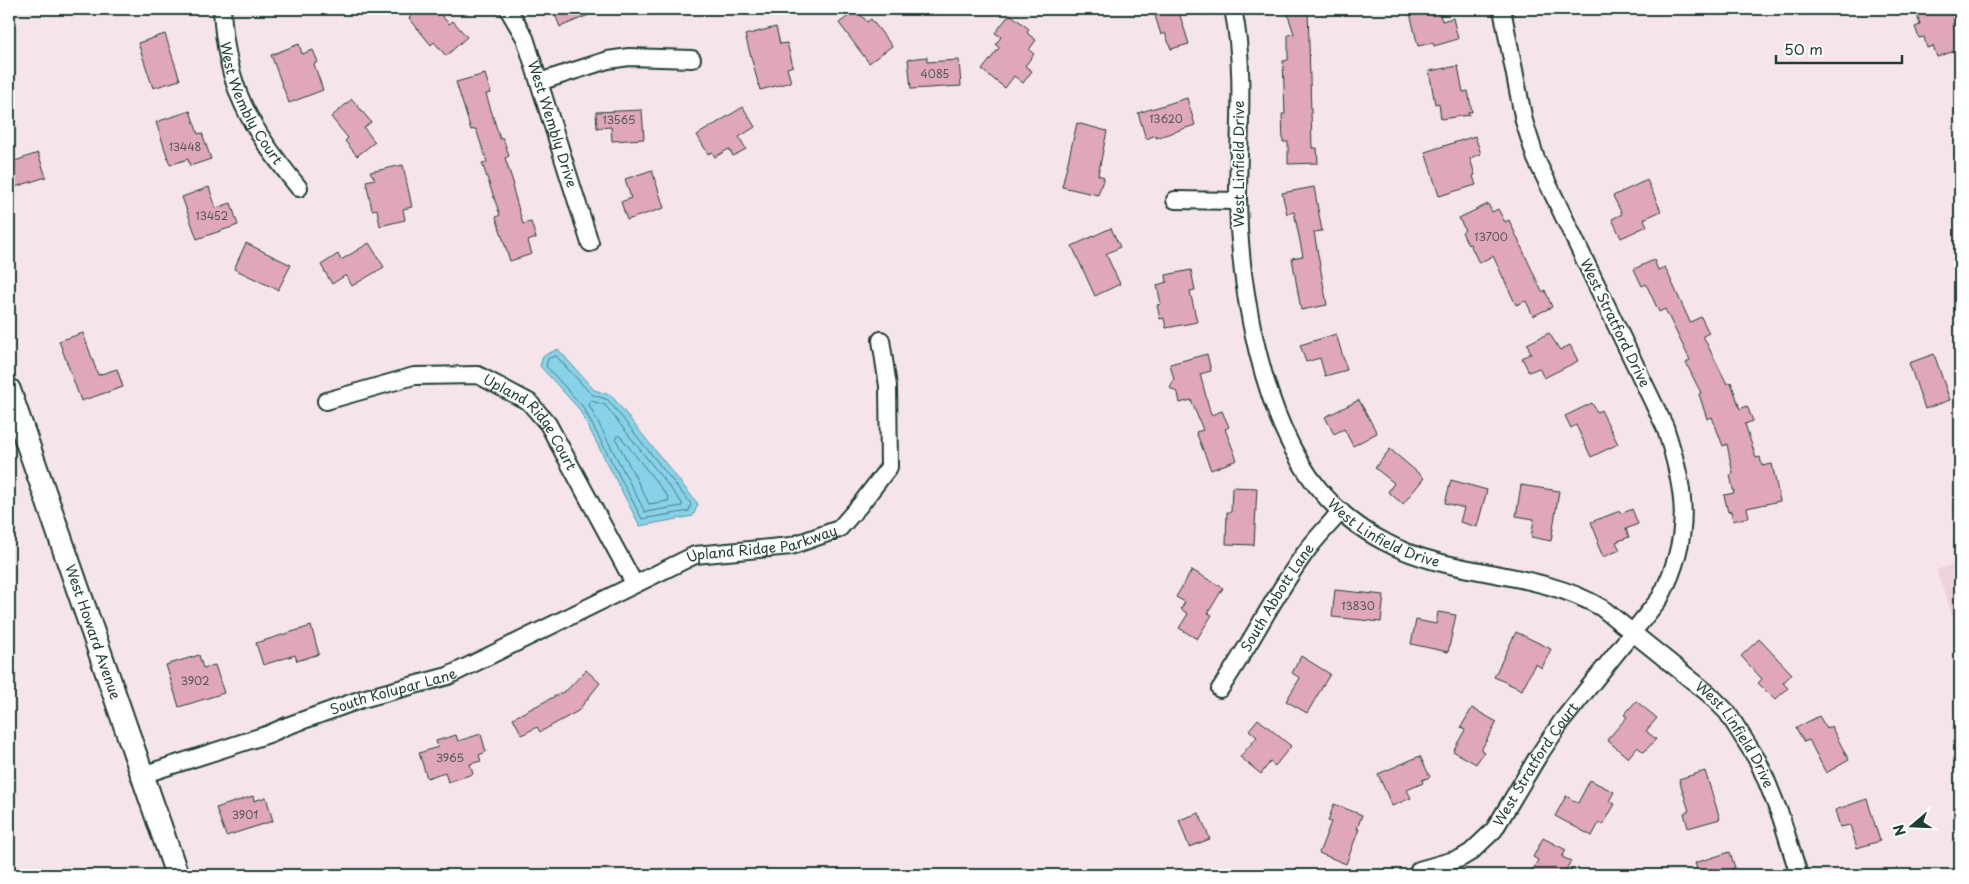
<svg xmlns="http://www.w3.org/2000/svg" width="1969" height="884" font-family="'Playpen Sans',sans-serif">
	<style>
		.built { fill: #eed2db }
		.water { fill: #88d2e9; stroke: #5e96a1 }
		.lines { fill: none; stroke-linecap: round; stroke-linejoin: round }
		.shore { stroke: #49797c; stroke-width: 1 }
		.building { fill: #dfa7b9; stroke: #1f3d34 }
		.street-casing { stroke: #1f3d34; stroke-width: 20 }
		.secondary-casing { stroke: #1f3d34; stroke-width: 26 }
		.street { stroke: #fff; stroke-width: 16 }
		.secondary { stroke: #fff; stroke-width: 22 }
		.labels { text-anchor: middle; stroke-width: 4; stroke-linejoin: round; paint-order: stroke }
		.number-label { font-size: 11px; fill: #4f5855 }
		.street-label { font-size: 14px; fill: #1f3d34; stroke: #fff }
	</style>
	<rect width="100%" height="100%" fill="#f5e5ea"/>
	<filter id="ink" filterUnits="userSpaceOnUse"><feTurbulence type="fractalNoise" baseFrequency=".02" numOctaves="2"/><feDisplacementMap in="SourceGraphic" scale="10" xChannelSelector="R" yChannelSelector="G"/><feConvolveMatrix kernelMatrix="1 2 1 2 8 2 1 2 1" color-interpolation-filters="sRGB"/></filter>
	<g filter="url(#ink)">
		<!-- built -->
		<path class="built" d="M1960,562V637L1936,570Z"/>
		<!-- water -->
		<path class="water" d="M558,349L594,390L611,395L698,504L693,516L640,526L579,409L540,366L543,356Z"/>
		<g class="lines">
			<!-- shore -->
			<path class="shore" d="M556,356L591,394L608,400L691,504L689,511L642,519L583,407L546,366L548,359Z
				M592,401L605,405L682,503V506L645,512L589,405L590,402Z
				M617,436H620L669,498L668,501L649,504L616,439Z"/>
		</g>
		<!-- building -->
		<path class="building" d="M420,9H436L449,24L453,21L467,37L446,56L434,42L431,45L409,18Z
			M553,9H603L560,27Z
			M1153,9H1178L1189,44L1171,49L1165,33L1161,35Z
			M1286,9H1308L1312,148H1317L1318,163L1288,164V142H1283L1282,114H1285L1283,61L1288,60V35L1294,34Z
			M1409,9H1438L1442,21L1453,18L1458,39L1434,46L1433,43L1418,46Z
			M1936,9H1960V20L1953,23L1960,44V49L1937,57L1933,46L1927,48L1924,37L1919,38L1915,27L1920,25L1917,15Z
			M857,10L867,22L871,19L892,46L869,63L839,23Z
			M1010,14L1029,29L1027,33L1036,40L1029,50L1034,54L1025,66L1032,71L1023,83L1014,76L1005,88L982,70L999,48L996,44L1001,37L995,33Z
			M776,27L780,44L787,43L793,66L787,68L791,82L760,90L745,35Z
			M165,34L180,80L153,88L138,43Z
			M299,44L302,54L313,50L318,62L314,64L323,90L289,103L271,55Z
			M927,57V62L959,60L961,86L911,89L908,59Z
			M1458,66L1463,92L1468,91L1472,112H1468L1469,115L1441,119L1439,103L1435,104L1429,71Z
			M485,74L491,93L486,94L500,139L503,138L509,156L505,158L514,185L512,186L523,224L531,222L536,238L528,241L532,254L510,261L496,217L500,215L482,163L487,162L476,129L471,130L456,82Z
			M1187,98L1195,125L1156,138V135L1146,139L1138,113Z
			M352,99L371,122L364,128L375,142L357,156L345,141L348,138L331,117Z
			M743,107L755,127L739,137L746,149L733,156L729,149L715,157L712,152L708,154L697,135Z
			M642,110L644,139L612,141L611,127L597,128L596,112Z
			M190,111L198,134L202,133L211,159L190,166L188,159L170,165L156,122Z
			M1077,123L1107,131L1098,175L1104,177L1098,195L1062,187Z
			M1475,136L1481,154L1470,158L1475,175L1473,176L1476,185L1439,196L1425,152Z
			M38,153L46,177L9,189V163Z
			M403,165L412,207L403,209L405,220L380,226L377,209L372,210L366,181L375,179L370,172Z
			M652,170L664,208L627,220L621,202L631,198L625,179Z
			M1647,180L1661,211L1644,219L1647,226L1621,238L1612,219L1622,214L1613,196Z
			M209,187L216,208L231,203L238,225L197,239L182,197Z
			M1314,187L1322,231L1314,232L1327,305L1301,310L1292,258L1303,256L1294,212L1287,214L1282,193Z
			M1488,204L1492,212L1498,209L1505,222L1509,220L1542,292L1545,290L1552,307L1533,316L1526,301L1516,305L1493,256L1479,263L1470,244L1468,245L1462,232L1465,230L1459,218Z
			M1111,228L1120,247L1106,254L1120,284L1095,296L1072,246Z
			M246,243L291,265L278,290L234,269Z
			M369,243L384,267L352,286L346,275L332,284L321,265L338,254L341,260Z
			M1654,260L1658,270L1665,267L1690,322L1701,317L1709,333L1703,336L1727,384L1731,382L1740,409L1747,406L1753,421L1745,424L1756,458L1760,457L1762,466L1772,464L1780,501L1747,508L1749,517L1733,521L1731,511L1728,512L1724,495L1734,493L1730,475L1733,474L1727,444L1723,446L1712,417L1707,419L1699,394L1701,393L1686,363L1690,360L1665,309L1659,312L1646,284L1642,286L1634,269Z
			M1191,270L1195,290L1190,291L1197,322L1166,328L1164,318L1160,319L1157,305L1161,304L1157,285L1167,282L1166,275Z
			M83,333L98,375L117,369L123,387L81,401L59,341Z
			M1549,333L1560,350L1570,345L1578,361L1544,378L1539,368L1529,372L1522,358L1531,353L1527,344Z
			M1336,334L1347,370L1325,376L1320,358L1306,362L1300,345Z
			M1207,354L1211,371L1200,374L1211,415L1222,411L1229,427L1225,429L1237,460L1211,470L1196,432L1203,430L1191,400L1180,403L1178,393L1170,388L1174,380L1170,364Z
			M1934,354L1950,400L1925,409L1909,363Z
			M1359,400L1377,433L1353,446L1344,429L1334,434L1325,417Z
			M1592,403L1597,412L1601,410L1618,444L1591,457L1576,425L1571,428L1565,416Z
			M1390,449L1424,478L1403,504L1388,492L1394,483L1375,468Z
			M1451,480L1487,490L1477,527L1460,522L1464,508L1445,503Z
			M1521,485L1559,491L1551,541L1531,537L1534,519L1516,516Z
			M1232,487L1257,488L1254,545L1226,544L1227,512H1231Z
			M1632,509L1638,524L1626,529L1629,537L1616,542L1620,550L1603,557L1597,543L1599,542L1591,522L1620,511L1621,514Z
			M1192,570L1223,588L1208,613L1212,615L1197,639L1179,628L1188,614L1181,609L1185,602L1176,597Z
			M1335,590L1384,595L1381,622L1332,617Z
			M1438,612L1456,615L1448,652L1411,644L1416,620L1436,624Z
			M311,626L319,654L297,661L295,655L263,665L256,643Z
			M1516,632L1551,649L1542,668L1535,664L1522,690L1494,677Z
			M1759,639L1792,674L1783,683L1788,688L1775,700L1758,683L1762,679L1741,656Z
			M199,655L203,668L215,665L224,693L179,707L166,665Z
			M1301,656L1330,674L1307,713L1286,701L1300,678L1292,673Z
			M586,670L600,683L578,711L540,732L537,727L522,735L513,718L567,690Z
			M1636,701L1657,718L1646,731L1656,739L1644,752L1637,747L1628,758L1607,740L1627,717L1624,715Z
			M1472,708L1497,722L1481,750L1484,752L1476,764L1453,751L1465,730L1461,727Z
			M1819,716L1827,729L1831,726L1849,760L1826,773L1809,740L1804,742L1796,728Z
			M1258,719L1291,746L1275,766L1270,762L1261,774L1240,757L1257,737L1249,730Z
			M481,734L486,752L479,755L481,761L470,764L473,774L448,782L445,772L427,778L419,753L438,747L436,741L456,735L458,741Z
			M1420,756L1430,777L1422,780L1423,783L1407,790L1411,798L1392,806L1378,774Z
			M1705,771L1720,819L1688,828L1684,813L1689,811L1679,779Z
			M1590,780L1614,792L1609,801L1615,804L1603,825L1599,823L1592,836L1555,816L1566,796L1578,803Z
			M253,796L254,801L266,797L273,821L226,836L216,808Z
			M1867,799L1880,841L1857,848L1850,825L1840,827L1835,810Z
			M1334,804L1362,815L1357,829H1359L1346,864L1319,853L1331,822L1328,821Z
			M1199,813L1210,839L1189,847L1179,820Z
			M1543,838L1566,850L1562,857L1571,861L1563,875H1530L1538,860L1533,857Z
			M1730,852L1735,868L1723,872L1724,875H1699L1695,863Z"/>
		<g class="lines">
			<defs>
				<g id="street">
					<path id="s1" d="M222,9C226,89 250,127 299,188"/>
					<path id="s2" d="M508,9L525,38L590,243"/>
					<path id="s3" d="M1233,9C1246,69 1238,138 1238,199C1239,288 1262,419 1319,489C1336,510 1361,530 1385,542C1452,578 1537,569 1602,608L1709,694L1727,712L1758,761L1767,782L1781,817L1799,875"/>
					<path d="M539,82L608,60L629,57L692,59"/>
					<path d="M1175,200L1238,201"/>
					<path id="s4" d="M326,401L414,376L478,375L529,402L548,424L634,583"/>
					<path id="s5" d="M1220,689C1251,644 1275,593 1308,549C1318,536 1330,524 1341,511"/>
					<path id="s6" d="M142,775L269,734L287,726L362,699L448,676L695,555L791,546L839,529L860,505L889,467L888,386L881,340"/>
					<path id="s7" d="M1419,870L1461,858L1471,852L1494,830L1537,758L1562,721L1660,598C1693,535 1686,491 1665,427L1536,159L1524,121L1502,9"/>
				</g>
				<g id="secondary">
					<path id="s8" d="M9,390L177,875"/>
				</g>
			</defs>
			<!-- street casing -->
			<use href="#street" class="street-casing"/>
			<!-- secondary casing -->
			<use href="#secondary" class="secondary-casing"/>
			<!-- street -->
			<use href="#street" class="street"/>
			<!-- secondary -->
			<use href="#secondary" class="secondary"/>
		</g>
	</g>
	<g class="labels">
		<!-- number labels -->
		<g class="number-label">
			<text x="935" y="78">4085</text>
			<text x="1166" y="123">13620</text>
			<text x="619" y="124">13565</text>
			<text x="185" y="151">13448</text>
			<text x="212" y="220">13452</text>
			<text x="1491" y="241">13700</text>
			<text x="1358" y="610">13830</text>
			<text x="195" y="685">3902</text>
			<text x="450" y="762">3965</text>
			<text x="245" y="819">3901</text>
		</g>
		<!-- street labels -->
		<g class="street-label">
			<text dy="5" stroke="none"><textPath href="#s1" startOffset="100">West Wembly Court</textPath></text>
			<text dy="5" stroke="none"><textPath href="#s2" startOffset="124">West Wembly Drive</textPath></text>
			<text transform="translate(1239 164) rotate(-90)" y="5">West Linfield Drive</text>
			<text transform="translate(1615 323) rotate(64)" y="5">West Stratford Drive</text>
			<text dy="5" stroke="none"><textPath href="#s4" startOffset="228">Upland Ridge Court</textPath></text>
			<text dy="5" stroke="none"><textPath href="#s3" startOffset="576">West Linfield Drive</textPath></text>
			<text dy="5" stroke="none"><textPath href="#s6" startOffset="665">Upland Ridge Parkway</textPath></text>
			<text dy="5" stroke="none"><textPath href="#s5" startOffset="108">South Abbott Lane</textPath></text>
			<text dy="5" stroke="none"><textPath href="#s8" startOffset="256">West Howard Avenue</textPath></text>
			<text dy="5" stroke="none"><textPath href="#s6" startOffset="265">South Kolupar Lane</textPath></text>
			<text dy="5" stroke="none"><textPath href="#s3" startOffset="995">West Linfield Drive</textPath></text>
			<text dy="5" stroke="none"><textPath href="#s7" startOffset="165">West Stratford Court</textPath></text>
		</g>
	</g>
	<!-- margin -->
	<rect width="1969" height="884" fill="none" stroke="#fff" stroke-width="30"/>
	<rect x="15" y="15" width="1939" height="854" fill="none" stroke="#1f3d34" stroke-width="2" filter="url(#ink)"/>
	<!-- north arrow -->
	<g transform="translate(1912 826) rotate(251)" stroke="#ffffff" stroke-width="4" paint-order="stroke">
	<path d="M0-4L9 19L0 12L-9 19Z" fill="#1f3d34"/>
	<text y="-8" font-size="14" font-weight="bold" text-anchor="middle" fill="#1f3d34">N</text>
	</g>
	<!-- scale -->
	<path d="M1776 55v8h126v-8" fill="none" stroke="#1f3d34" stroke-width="2.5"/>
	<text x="1784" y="55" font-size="15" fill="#1f3d34" stroke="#ffffff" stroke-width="4" paint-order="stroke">50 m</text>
</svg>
